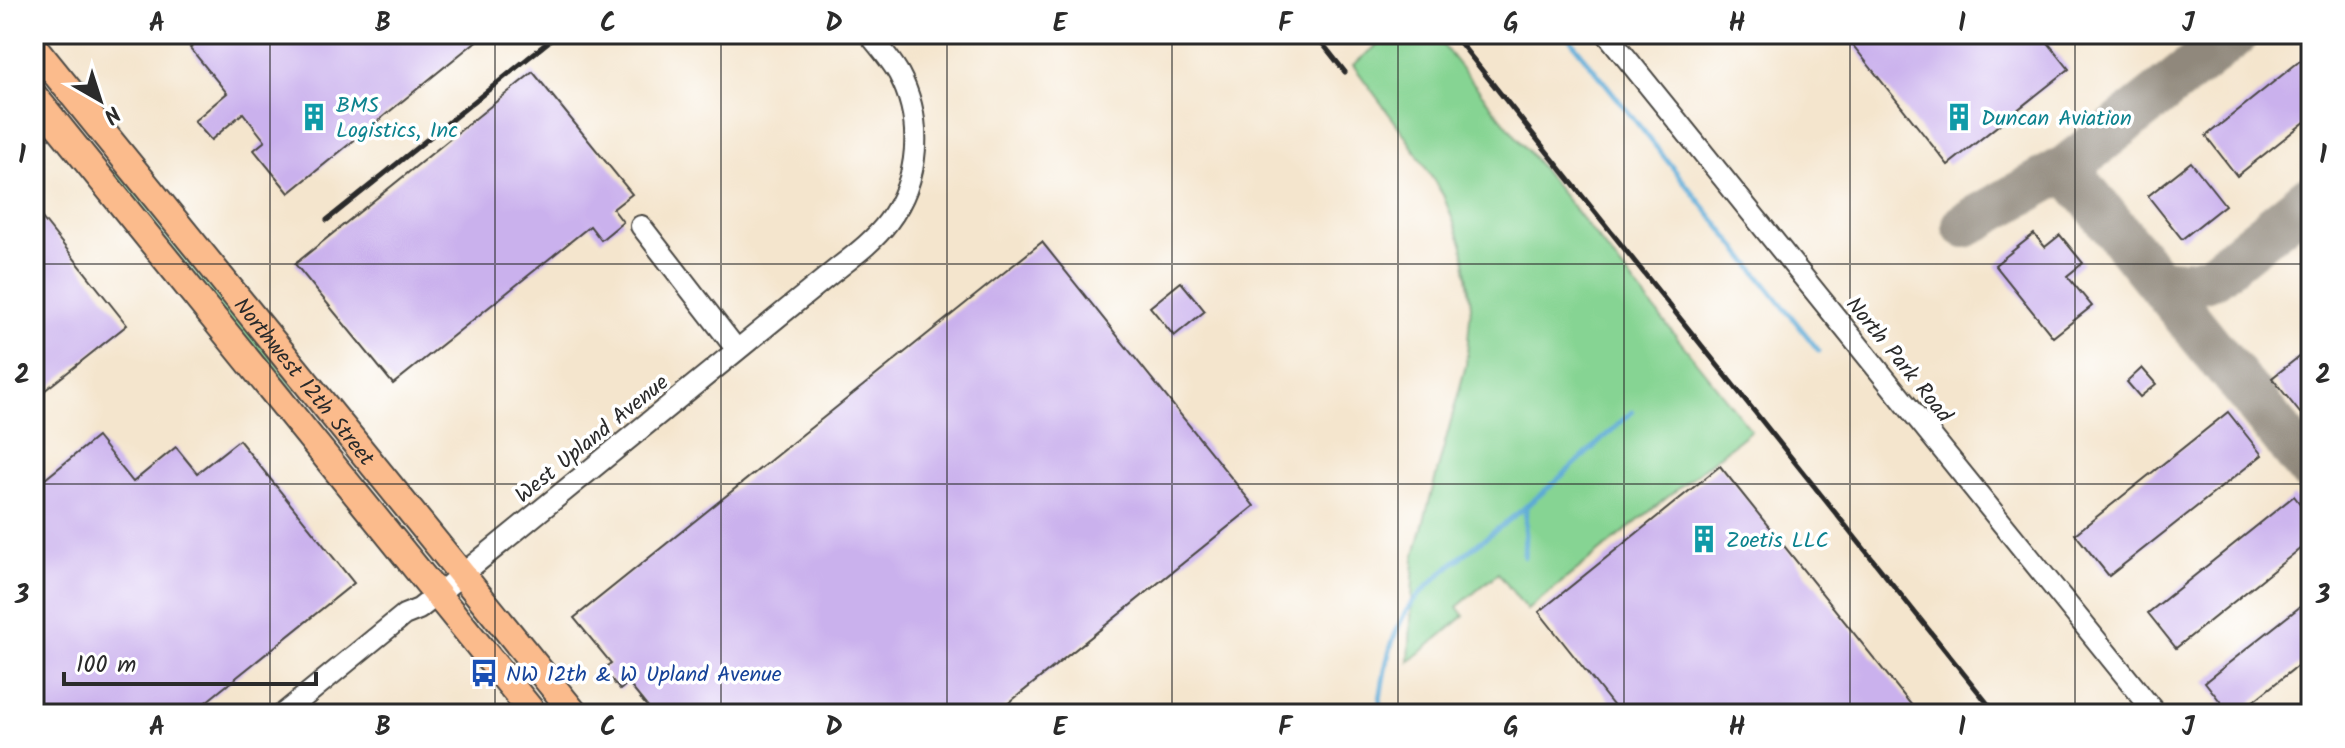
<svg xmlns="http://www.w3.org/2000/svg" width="2345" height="748" font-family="Kalam,sans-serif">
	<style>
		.green { fill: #86d493; stroke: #58805f; stroke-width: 2 }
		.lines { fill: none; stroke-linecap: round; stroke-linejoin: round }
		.stream { stroke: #5caad6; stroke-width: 5 }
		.taxiway { stroke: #90887c; stroke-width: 46 }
		.building { fill: #cab1ed }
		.minor-casing { stroke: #494743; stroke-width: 24 }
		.major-casing { stroke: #494743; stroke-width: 30 }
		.minor { stroke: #fff; stroke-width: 20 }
		.major { stroke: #fbbb8c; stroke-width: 26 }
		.rail { stroke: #2b2b2b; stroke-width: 5 }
		.grid { fill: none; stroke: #2b2b2b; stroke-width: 2; stroke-opacity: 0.55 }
		.labels { text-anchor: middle; stroke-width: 7; stroke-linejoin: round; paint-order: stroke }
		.culture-label { font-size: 22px; fill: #0d838f; stroke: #fff; text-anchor: start }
		.street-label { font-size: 22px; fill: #2b2b2b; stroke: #fff }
		.transit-label { font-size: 22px; fill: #164399; stroke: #fff; text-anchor: start }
		.neatline { fill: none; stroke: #2b2b2b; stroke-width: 3 }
		.grid-label { font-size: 26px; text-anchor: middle; font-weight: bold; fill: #2b2b2b }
	</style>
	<rect width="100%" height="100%" fill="#fff"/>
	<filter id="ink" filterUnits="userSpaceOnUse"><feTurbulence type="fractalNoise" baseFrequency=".0125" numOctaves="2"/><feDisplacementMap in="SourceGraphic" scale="16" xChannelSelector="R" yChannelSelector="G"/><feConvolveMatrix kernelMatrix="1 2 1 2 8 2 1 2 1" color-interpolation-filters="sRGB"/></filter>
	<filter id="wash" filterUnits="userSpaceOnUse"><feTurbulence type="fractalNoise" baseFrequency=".006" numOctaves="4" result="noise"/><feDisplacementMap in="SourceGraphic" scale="32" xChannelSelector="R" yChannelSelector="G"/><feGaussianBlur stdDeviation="1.8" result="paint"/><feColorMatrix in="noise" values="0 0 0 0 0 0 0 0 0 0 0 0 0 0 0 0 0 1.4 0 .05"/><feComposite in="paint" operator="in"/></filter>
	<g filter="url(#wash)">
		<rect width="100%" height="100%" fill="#f4e5cd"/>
		<!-- green -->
		<path class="green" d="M1391,34H1434L1751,430L1527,610L1498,573L1457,607L1464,616L1409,662L1414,558L1466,365L1471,305L1463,246L1443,195L1404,134L1353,65Z
			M105,165L127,182L148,204L297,389L295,391L257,358Z"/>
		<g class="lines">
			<!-- stream -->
			<path class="stream" d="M1566,34L1819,351
				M1524,557L1526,506
				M1378,714C1383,679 1387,646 1404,615C1425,579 1489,537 1523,509C1560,479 1596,445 1632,412"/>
			<!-- taxiway -->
			<path class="taxiway" d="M2066,168L2311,471
				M1965,225L2066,168L2236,34
				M2157,280C2177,284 2194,284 2214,275L2311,197"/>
		</g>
		<g id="blocks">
			<!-- building -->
			<path class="building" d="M207,34H485L289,193L254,150L265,141L243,113L211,140L194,121L227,93L190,48Z
				M1844,34H2041L2069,69L1948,165Z
				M2311,52V117L2237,176L2206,136Z
				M533,72L632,194L613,209L623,222L601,240L590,226L393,384L295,264Z
				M2191,162L2225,205L2182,239L2148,196Z
				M34,208L127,325L34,399Z
				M2034,234L2045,247L2060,235L2083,263L2067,276L2092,306L2053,337L1995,265Z
				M1042,242L1254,506L995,714H653L628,683L620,690L603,669L611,663L574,618Z
				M1181,282L1205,311L1174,336L1150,307Z
				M2311,347V405L2300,413L2272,378Z
				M2142,368L2156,384L2140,397L2127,382Z
				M2228,412L2262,455L2109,576L2075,534Z
				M97,437L133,482L176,447L197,473L239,440L354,583L191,714H34V488Z
				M1720,466L1913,707L1904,714H1620L1539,612Z
				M2294,496L2311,518V540L2176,648L2148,613Z
				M2311,598V655L2237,714H2230L2205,682Z"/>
		</g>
	</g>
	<g filter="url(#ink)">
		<use href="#blocks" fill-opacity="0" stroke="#494743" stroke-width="2"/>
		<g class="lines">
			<defs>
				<path id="minor" d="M1607,34L2156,714
					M641,226L737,350
					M283,714L404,615L419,609L438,594L833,272C852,257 873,242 888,222C920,180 924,121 899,74C891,60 880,47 869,34"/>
				<g id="major">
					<path id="s1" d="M34,47L575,714"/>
					<path d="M34,96L534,714"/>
				</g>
			</defs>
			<!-- minor casing -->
			<use href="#minor" class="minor-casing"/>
			<!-- major casing -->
			<use href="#major" class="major-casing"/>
			<!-- minor -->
			<use href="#minor" class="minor"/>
			<!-- major -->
			<use href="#major" class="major"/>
			<!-- rail -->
			<path class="rail" d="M1315,34L1345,72
				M1453,34L1996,714
				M327,220L558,34"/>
		</g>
	</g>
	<!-- grid -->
	<path class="grid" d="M270,34V714M495,34V714M721,34V714M947,34V714M1172,34V714M1398,34V714M1624,34V714M1850,34V714M2075,34V714M34,264H2311M34,484H2311"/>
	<!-- icons -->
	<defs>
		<symbol id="building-bare" viewBox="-9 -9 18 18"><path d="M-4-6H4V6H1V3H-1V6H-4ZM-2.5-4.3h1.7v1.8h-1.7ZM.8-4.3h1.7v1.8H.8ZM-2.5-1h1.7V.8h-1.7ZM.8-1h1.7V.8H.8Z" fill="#0f9aa8" stroke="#fff" stroke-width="2.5" paint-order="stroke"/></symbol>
		<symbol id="bus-bare" viewBox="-9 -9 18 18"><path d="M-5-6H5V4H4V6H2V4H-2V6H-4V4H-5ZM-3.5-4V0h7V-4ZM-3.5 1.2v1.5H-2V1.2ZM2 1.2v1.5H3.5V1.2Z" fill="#1a4fb4" stroke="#fff" stroke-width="2.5" paint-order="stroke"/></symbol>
	</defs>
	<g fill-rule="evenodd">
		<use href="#building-bare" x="294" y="97" width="40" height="40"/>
		<use href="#building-bare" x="1939" y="97" width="40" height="40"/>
		<use href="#building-bare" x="1684" y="519" width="40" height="40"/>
		<use href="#bus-bare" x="464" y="653" width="40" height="40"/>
	</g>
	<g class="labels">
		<!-- culture labels -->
		<g class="culture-label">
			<text x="336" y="112">BMS<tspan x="336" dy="25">Logistics, Inc</tspan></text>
			<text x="1981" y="125">Duncan Aviation</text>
			<text x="1726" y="547">Zoetis LLC</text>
		</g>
		<!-- street labels -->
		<g class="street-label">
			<text transform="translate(1900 359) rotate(51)" y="8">North Park Road</text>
			<text dy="8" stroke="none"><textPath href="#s1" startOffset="430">Northwest 12th Street</textPath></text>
			<text transform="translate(591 438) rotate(-39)" y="8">West Upland Avenue</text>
		</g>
		<!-- transit labels -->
		<g class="transit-label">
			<text x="506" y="681">NW 12th &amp; W Upland Avenue</text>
		</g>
	</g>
	<!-- margin -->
	<rect width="2345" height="748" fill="none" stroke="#fff" stroke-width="88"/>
	<!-- north arrow -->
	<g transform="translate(100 100) rotate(141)" stroke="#ffffff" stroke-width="6" paint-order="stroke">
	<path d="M0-6L14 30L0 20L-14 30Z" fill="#2b2b2b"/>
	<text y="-12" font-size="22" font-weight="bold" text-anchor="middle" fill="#2b2b2b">N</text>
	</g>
	<!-- scale -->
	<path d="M64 672v12h252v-12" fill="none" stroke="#2b2b2b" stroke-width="4"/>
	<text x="76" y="672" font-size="24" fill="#2b2b2b" stroke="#ffffff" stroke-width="6" paint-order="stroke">100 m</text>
	<rect x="44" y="44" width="2257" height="660" class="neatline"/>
	<g class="grid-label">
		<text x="157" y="31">A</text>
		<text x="383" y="31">B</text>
		<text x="608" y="31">C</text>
		<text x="834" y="31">D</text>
		<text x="1060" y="31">E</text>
		<text x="1285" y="31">F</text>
		<text x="1511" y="31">G</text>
		<text x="1737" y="31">H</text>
		<text x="1962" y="31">I</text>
		<text x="2188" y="31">J</text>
		<text x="22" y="163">1</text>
		<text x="2323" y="163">1</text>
		<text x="22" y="383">2</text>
		<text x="2323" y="383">2</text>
		<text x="22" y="603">3</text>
		<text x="2323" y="603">3</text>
		<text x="157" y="735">A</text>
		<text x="383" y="735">B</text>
		<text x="608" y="735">C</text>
		<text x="834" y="735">D</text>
		<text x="1060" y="735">E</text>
		<text x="1285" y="735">F</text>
		<text x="1511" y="735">G</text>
		<text x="1737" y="735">H</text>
		<text x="1962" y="735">I</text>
		<text x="2188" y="735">J</text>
	</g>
</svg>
